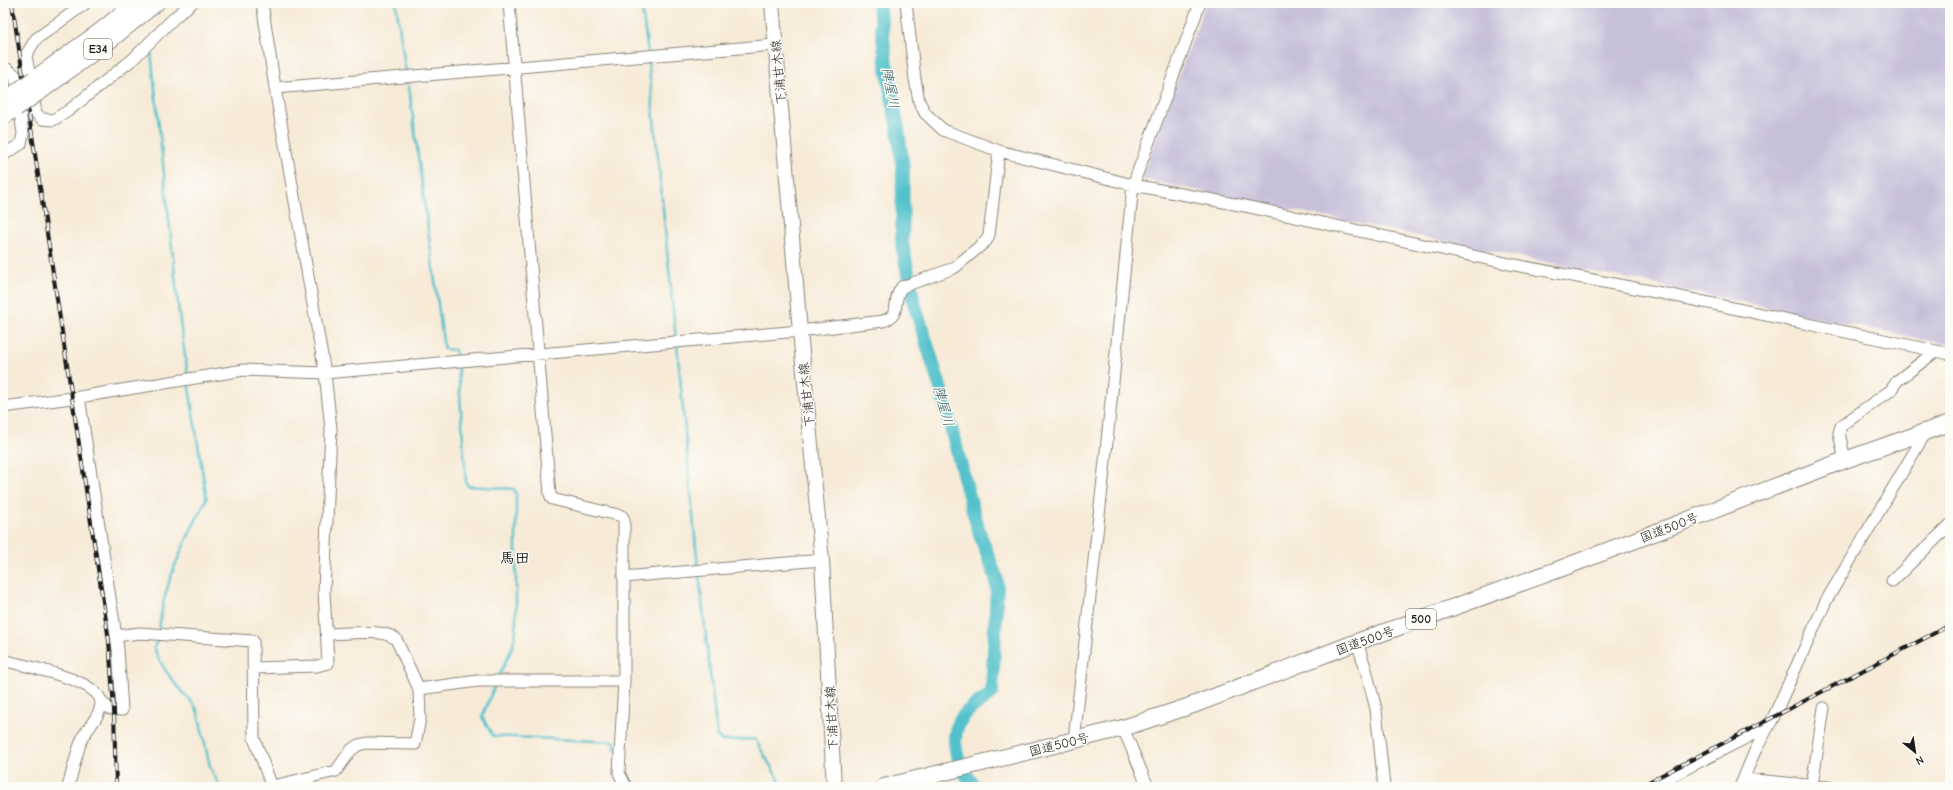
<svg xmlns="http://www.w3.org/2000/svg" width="1953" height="790" font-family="'Comic Neue','Klee One',sans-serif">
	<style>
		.industrial { fill: #c6c0d9 }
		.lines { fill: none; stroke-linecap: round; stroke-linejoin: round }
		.stream { stroke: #53c1cb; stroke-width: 2.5 }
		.river { stroke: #53c1cb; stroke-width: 14 }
		.minor-casing { stroke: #8a847a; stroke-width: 13 }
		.major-casing { stroke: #8a847a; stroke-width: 16 }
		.highway-casing { stroke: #8a847a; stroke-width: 18 }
		.minor { stroke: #fff; stroke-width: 11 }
		.major { stroke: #fff; stroke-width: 14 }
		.highway { stroke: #fff; stroke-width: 16 }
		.rail-casing { stroke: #1c1c1c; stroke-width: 4 }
		.rail { stroke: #fdfcf7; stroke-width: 2.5; stroke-dasharray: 8; stroke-linecap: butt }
		.highway-bridge-casing { stroke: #8a847a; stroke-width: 18; stroke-linecap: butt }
		.highway-bridge { stroke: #fff; stroke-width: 16 }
		.labels { text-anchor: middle; stroke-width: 3; stroke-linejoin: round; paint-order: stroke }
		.shield { fill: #fdfcf7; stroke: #605f5e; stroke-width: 1 }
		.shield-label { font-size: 12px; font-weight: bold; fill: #1c1c1c }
		.street-label { font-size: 13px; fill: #1c1c1c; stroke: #fdfcf7 }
		.water-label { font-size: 14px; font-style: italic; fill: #325e62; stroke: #fdfcf7 }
		.quarter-label { font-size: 15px; font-weight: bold; fill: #1c1c1c; stroke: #fdfcf7 }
	</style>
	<rect width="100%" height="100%" fill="#fdfcf7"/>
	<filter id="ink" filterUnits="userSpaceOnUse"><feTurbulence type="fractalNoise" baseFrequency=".025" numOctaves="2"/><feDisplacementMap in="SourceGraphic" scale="8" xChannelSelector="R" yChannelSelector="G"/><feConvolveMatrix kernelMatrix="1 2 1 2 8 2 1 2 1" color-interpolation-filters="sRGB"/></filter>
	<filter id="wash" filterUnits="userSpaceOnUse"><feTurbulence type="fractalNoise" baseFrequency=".012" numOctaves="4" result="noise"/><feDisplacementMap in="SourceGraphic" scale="16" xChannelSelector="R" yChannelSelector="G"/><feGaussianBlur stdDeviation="0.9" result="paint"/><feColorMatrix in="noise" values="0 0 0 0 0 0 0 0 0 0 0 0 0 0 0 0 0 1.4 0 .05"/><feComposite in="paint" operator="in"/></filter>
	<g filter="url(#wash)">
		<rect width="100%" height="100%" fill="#f7ebd8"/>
		<!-- industrial -->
		<path class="industrial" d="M1206,3H1950V345L1141,179Z"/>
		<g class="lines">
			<!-- stream -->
			<path class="stream" d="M396,3L406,74
				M641,3L648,53
				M151,52L180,322L188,376
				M648,58L676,340
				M408,80L444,349L455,350L457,358
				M677,345L698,569
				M458,365L466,483L468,486L514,489L516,494V630L512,648L498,678
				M699,574L717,736L722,741L755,739L783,787
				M159,632C162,584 185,542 206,500V495L188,381
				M159,636L154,648C160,663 168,676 179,688C186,697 194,702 198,712L210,767L220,787
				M495,685L482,717L493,736L615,742V750"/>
			<!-- river -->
			<path class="river" d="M879,3L886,64L898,129L903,169L902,244L909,278L914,303L940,386L970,500L980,535L996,577L997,588L992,692C987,699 976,703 970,709C944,731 956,765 975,787"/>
		</g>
	</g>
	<g filter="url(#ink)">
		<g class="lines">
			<defs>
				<path id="minor" d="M86,3L36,39L26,55L36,113L42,119L53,120L68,111L133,59L175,17L192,3
					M509,3L550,494L552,499L622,516L624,520V681L619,773L626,787
					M906,3L915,79L919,101L925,113L943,130L999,151L1133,185L1245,206L1510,264L1671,295L1950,354
					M3,71L7,69L15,75L23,134L21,144L3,155
					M275,88L775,45
					M79,397L118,649L122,710L110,709L101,702
					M3,407L79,397L244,370L325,373L800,331L883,321C903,315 891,299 902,287L954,268L986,241L989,235L999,151
					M1845,460L1839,433L1841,426L1891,390L1897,381L1936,351
					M623,577L822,560
					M1892,581L1950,525
					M116,636L140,633L253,641L254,738L272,787
					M1357,642L1366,670L1376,709L1384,787
					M3,660C23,666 98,679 101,702C102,714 88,727 83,737C76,752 73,771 68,787
					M254,668L317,666L328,663L324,591L331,429L325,373L275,88L262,3
					M419,689L478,681H624
					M1123,728L1148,787
					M1074,741L1105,461L1133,185L1200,3
					M1744,779L1829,787
					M1812,785L1824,708
					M269,787L336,771L351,750L358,745L367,743L415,744L420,719L419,689L396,639C383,628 345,634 328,634
					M1650,787L1767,727
					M1740,787L1755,751L1773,718L1826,601L1926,432"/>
				<path id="major" d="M772,3L800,331L822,560L834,787"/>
				<path id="highway" d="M34,79L102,30L135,3
					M38,93L110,40L156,3
					M3,101L14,94
					M3,117L16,108
					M884,787L1123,728L1193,705L1357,642L1557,570L1845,460L1950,423"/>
			</defs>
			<!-- minor casing -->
			<use href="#minor" class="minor-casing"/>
			<!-- major casing -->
			<use href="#major" class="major-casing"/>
			<!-- highway casing -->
			<use href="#highway" class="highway-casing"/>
			<!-- minor -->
			<use href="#minor" class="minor"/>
			<!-- major -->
			<use href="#major" class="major"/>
			<!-- highway -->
			<use href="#highway" class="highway"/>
			<defs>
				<path id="rail" d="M12,3L109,641L114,710L116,787
					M1639,787L1950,625"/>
			</defs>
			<!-- rail casing -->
			<use href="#rail" class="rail-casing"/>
			<!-- rail -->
			<use href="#rail" class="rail"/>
			<defs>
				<path id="highway-bridge" d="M14,94L34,79
					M16,108L38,93"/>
			</defs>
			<!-- highway-bridge casing -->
			<use href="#highway-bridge" class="highway-bridge-casing"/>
			<!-- highway-bridge -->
			<use href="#highway-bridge" class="highway-bridge"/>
		</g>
	</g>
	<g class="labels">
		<!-- shield labels -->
		<g class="shield">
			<rect x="84" y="39" width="28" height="20" rx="3"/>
			<rect x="1406" y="609" width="30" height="20" rx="3"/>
		</g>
		<g class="shield-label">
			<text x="98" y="53">E34</text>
			<text x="1421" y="623">500</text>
		</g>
		<!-- street labels -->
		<g class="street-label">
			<text transform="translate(778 72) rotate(-95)" y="5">下浦甘木線</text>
			<text transform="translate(806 395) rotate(-96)" y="5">下浦甘木線</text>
			<text transform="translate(1669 527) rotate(-21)" y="5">国道500号</text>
			<text transform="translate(1365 640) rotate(-20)" y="5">国道500号</text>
			<text transform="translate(831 718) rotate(-93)" y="5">下浦甘木線</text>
			<text transform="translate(1059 744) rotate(-14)" y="5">国道500号</text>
		</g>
		<!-- water labels -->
		<g class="water-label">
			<text transform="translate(891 88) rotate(79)" y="5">陣屋川</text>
			<text transform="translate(944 406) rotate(74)" y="5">陣屋川</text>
		</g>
		<!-- quarter labels -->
		<g class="quarter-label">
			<text x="515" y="563">馬田</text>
		</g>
	</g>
	<!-- margin -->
	<rect width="1953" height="790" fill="none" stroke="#fdfcf7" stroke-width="16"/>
	<!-- north arrow -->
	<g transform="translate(1915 752) rotate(150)" stroke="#fdfcf7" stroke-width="3" paint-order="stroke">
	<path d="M0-3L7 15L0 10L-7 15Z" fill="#1c1c1c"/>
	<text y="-6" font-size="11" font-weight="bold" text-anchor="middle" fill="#1c1c1c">N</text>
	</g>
</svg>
